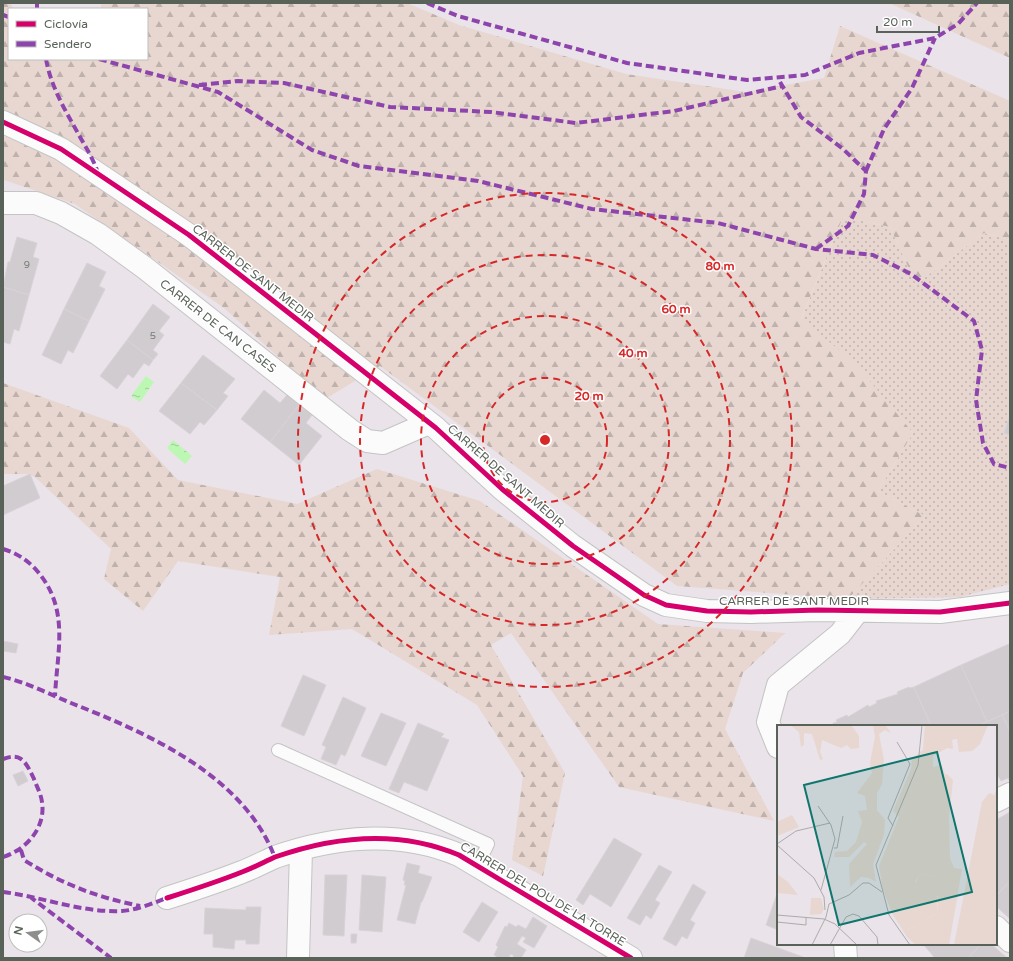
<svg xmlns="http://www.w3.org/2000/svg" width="1013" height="961" font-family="'Varela Round',sans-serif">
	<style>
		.grass { fill: url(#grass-dots) }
		.forest { fill: url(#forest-firs) }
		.water { fill: url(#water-ripples) }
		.building { fill: #d0cccf; stroke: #d9d2d8 }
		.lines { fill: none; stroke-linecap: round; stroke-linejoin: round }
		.lane-casing { stroke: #c4c4c4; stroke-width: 14 }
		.street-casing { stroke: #c4c4c4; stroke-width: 24 }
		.lane { stroke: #fcfbfc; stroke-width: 12 }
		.street { stroke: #fcfbfc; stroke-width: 22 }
		.quiet { stroke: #8e44ad; stroke-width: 4; stroke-dasharray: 8 4; stroke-linecap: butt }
		.cycleway-casing { stroke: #fff; stroke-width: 8 }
		.cycleway { stroke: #d6006c; stroke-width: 5 }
		.ring { fill: none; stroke: #d62828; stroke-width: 2; stroke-dasharray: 7 5 }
		.labels { text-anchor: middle; stroke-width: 3; stroke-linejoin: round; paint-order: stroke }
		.number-label { font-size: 10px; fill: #787e78 }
		.street-label { font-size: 12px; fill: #596259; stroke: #fff }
		.inset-road { fill: none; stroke: #acabab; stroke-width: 1 }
		.view { fill: #0f766e; fill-opacity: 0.15; stroke: #0f766e; stroke-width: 2 }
		.inset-edge { fill: none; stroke: #596259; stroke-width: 2 }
		.centre { fill: #d62828; stroke: #fff; stroke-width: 2 }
		.ring-label { font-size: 12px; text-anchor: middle; font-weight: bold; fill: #d62828; stroke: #fff; stroke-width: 3; stroke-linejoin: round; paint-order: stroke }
	</style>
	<defs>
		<pattern id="grass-dots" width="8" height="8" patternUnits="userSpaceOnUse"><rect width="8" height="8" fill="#e8d7d0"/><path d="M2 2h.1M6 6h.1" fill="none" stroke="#bfb2ac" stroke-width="1.8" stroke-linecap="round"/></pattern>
		<pattern id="forest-firs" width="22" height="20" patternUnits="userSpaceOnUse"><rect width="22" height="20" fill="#e8d7d0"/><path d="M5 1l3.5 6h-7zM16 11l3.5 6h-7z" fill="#bfb2ac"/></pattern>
		<pattern id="water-ripples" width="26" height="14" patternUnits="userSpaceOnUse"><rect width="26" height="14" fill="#bcf7b4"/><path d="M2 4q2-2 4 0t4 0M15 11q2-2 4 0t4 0" fill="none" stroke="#9ccb95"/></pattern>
	</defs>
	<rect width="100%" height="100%" fill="#eae3e9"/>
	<!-- grass -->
	<path class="grass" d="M843,217L890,227L916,284L984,233L1010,240V584L960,597L848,599L925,516L878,491L913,433L801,320Z"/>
	<!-- forest -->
	<path class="forest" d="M3,3H11L13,9H9V59H147V9H101V3H407L459,25L626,74L746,92L824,78L840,26L1010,101V240L984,233L916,284L890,227L843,217L801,319L854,362L913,433L878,491L925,516L848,599L677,586L380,366L325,399L224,308L75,204L4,180Z
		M889,3H1010V58Z
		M3,383L129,428L178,480L297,504L377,469L480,501L658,624L785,633L743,673L725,729L774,821L619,787L511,633L491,645L565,773L543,876L512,860L523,776L477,705L352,629L269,635L280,577L178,561L143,611L104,579L111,549L35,477L29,474H3Z"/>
	<!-- water -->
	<path class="water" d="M146,376L154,382L140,402L131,396Z
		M173,440L192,456L185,464L167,448Z"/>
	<!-- building -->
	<path class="building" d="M17,237L37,243L33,257L39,259L29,295L3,287L8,262H10Z
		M87,263L106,272L99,286L105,289L89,321L64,309Z
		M3,287L29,295L19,331L14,329L10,344L3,342Z
		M153,304L170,317L159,331L164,335L153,350L158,354L153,360L127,340Z
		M64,309L89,321L73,353L68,350L61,364L42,355Z
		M127,340L153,360L149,366L144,363L133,378L128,374L117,389L100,376Z
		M203,355L235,379L223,393L228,396L217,410L181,383Z
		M181,383L217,410L204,425L200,422L190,434L159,411Z
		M264,390L280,403L287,395L299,405L270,442L241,419Z
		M299,405L312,415L306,423L322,436L299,465L270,442Z
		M1010,415V435L1004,433Z
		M30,474L40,498L3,515V486Z
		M3,641L18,644L16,653L3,651Z
		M1009,644L1010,711L987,722L961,665Z
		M961,665L987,722L977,726H931L914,687Z
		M303,675L326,685L304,736L281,726Z
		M909,687L910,688L914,687L931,726H834L833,723L837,722L836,720L847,715L848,717L868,705L869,707L877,703L876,701L898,694L897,692Z
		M343,697L366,708L345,756L341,754L336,765L321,759L326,747L322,745Z
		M1010,711V731L1002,715Z
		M381,713L406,723L386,766L361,756Z
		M1002,715L1010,731V781L1008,778L1001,781L996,772V726H977Z
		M418,723L444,734L441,737L449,740L427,791L404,782L399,793L389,789Z
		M23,771L28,781L18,786L13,775Z
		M1010,812V881L996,896V820Z
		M614,838L642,854L611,907L590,894L583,905L576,900Z
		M407,863L420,866L418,873L432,877L422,902H421L415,924L397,920L406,885H404L405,881L403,880Z
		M659,865L672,872L655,900L660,903L651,919L646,915L640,925L627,918Z
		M325,875H347L344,936L323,935Z
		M362,875L386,877L382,932L359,930Z
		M1010,881V919L996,906V896Z
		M693,884L706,892L690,920L695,923L687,939L682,936L676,946L663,939Z
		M777,894H778V930L766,925Z
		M482,902L498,912L479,942L463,932Z
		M246,907H261L259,944H246V940H235L234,949L213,947V934H204L205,908L246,910Z
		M533,917L547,926L534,948L523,942L526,938L522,936L517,944L526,950L521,958H513L514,956L511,954L508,958H499L494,955L498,947L496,945L505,926L507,927L509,923L516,927L518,925L526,929Z
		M351,934H357L356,943H351Z
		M751,938L803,957L744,958Z
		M923,944H981L968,958H935Z
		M981,944H991L1006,957L968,958Z"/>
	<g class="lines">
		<defs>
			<path id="lane" d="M278,750L488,844L478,865"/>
			<path id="street" d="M3,122L61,149L189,235L436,428L502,489L573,546L644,595L666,605L707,611L751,612L818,610L940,612L1010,603
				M3,203H36L61,213L98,234L145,268L350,430L367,441L383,443L429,423
				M778,747L768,722L778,685L840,634L858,611
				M996,801L1010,794
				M167,898C192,890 217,882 242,872C253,868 264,862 275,857C335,836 400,830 459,855L631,958
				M996,927L1010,941
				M845,944L846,958
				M298,958L301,850"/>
		</defs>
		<!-- lane casing -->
		<use href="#lane" class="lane-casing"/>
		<!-- street casing -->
		<use href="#street" class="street-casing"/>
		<!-- lane -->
		<use href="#lane" class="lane"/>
		<!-- street -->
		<use href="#street" class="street"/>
		<!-- quiet -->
		<path class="quiet" d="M37,3V9
			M427,3L458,16L627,63L747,80L805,75L859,53L935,38L958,24L977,3
			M3,15L9,17
			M46,59C51,87 65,110 79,135C86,148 93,158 98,173
			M99,59L218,92L312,150L359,166L478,181L592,209L718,223L816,249L873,255L911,274L974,321L982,350L976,400L983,443L994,464L1010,468
			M780,82L801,117L843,149L866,171L864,194L848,226L816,249
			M199,85L238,81L284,83L390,107L491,112L576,123L674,111L782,86
			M866,171L884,129L912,88L935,38
			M3,549C17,553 29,561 38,572C70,610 57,652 55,696
			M3,677C26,682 49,694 71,703C147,733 244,775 275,858
			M3,759C9,757 15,755 21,759C27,763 31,773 34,779C37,787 41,794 42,802C46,828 26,850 3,857
			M21,850L24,860C62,884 96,897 140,906
			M3,892C43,897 82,913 122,911C137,910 153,903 167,898
			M29,896L111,958"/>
		<defs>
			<path id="cycleway" d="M3,122L61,149L189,235L436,428L502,489L573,546L644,595L666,605L707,611L751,612L818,610L940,612L1010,603
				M167,898C192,890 217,882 242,872C253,868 264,862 275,857C335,836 400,830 459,855L631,958"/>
		</defs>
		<!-- cycleway casing -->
		<use href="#cycleway" class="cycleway-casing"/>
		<!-- cycleway -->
		<use href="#cycleway" class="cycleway"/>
	</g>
	<!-- distance rings -->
	<g class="ring">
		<circle cx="545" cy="440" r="62"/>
		<circle cx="545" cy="440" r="124"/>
		<circle cx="545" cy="440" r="185"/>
		<circle cx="545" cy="440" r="247"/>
	</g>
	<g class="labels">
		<!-- number labels -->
		<g class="number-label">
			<text x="27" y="268">9</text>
			<text x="153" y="339">5</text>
		</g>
		<!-- street labels -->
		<g class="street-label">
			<text transform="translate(253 273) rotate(38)" y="4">CARRER DE SANT MEDIR</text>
			<text transform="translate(218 326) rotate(38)" y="4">CARRER DE CAN CASES</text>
			<text transform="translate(506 476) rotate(41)" y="4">CARRER DE SANT MEDIR</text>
			<text x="794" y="605">CARRER DE SANT MEDIR</text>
			<text transform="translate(543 894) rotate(31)" y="4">CARRER DEL POU DE LA TORRE</text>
		</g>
	</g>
	<!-- overview -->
	<g transform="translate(777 725)">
		<rect width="220" height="220" fill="#eae3e9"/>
		<path d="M143,149L159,151L161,188L132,204L124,194L120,196L116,190L106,165H122L139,157Z" fill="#e8d7d0"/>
		<path d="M13,0H77L75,1L82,11V23L74,24L70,20L64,23L45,15L43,27L46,34L43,35L35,9L27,8V20L24,22L22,7ZM96,0H108L114,8L108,5L102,9L107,35L105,59L100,68V85L108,95L107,110L96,139L99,157L92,153L84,152L73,162L72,139L90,119L87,117L72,132H57L58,127L70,126L79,117L85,97L81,86L90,85L88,71L80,68L95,48L93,38L98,12ZM148,0H211L203,19L195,26L182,27L180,14H178L175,15L176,24L170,23L156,31V42L165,40L168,50L170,49L176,55L172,91L173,133L177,143L185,144L172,220H139L130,212L120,196L124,194L132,204L161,188V171L152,163L159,158V151L143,149L131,168L122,165L120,172L106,165L102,141L122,92L116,86L134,44L135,34L146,25ZM220,64V220H177L205,77L212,68L217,70Z" fill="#e8d7d0"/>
		<path d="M0,149L11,157L21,170L0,168ZM34,173H44L47,184L44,189L33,190Z" fill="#e8d7d0"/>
		<path d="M15,90L22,102L0,111V97Z" fill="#e8d7d0"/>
		<path class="inset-road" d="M41,81L54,100L58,114L44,165M116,101L111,93L133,39L120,17M0,119L19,106L53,98M0,120L37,153L47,172L48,185M57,123H60L66,91M0,190L47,194L58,199L80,220M0,197L29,200V192M35,220L49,192L52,179L72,170L86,158H92L105,167M53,220L69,192L76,189L82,191L100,212L101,220M133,220L112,190L99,140L141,40L145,0"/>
		<path class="view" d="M160,27L195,167L62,200L27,60Z"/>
		<rect width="220" height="220" class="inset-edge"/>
	</g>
	<circle cx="545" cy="440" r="6" class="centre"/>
	<g class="ring-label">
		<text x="720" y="270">80 m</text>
		<text x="676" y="313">60 m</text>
		<text x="633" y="357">40 m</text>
		<text x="589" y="400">20 m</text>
	</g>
	<!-- border -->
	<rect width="1013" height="961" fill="none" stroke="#596259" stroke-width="8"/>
	<!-- legend -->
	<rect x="8" y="8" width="140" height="52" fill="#ffffff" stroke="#bdc0bd"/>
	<rect x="16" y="21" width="20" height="6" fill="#d6006c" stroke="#bdc0bd"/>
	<text x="44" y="28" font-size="12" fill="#596259">Ciclovía</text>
	<rect x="16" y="41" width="20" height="6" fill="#8e44ad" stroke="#bdc0bd"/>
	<text x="44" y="48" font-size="12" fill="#596259">Sendero</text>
	<!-- north arrow -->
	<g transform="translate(28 933) rotate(284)"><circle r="19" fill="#ffffff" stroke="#bdc0bd"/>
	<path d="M0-3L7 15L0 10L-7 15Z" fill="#8c8f8b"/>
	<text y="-6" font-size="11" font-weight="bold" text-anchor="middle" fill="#596259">N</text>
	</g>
	<!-- scale -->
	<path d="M877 26v6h62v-6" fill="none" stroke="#596259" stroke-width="2"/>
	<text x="883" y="26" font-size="12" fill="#596259" stroke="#ffffff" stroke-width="3" paint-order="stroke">20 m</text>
</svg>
